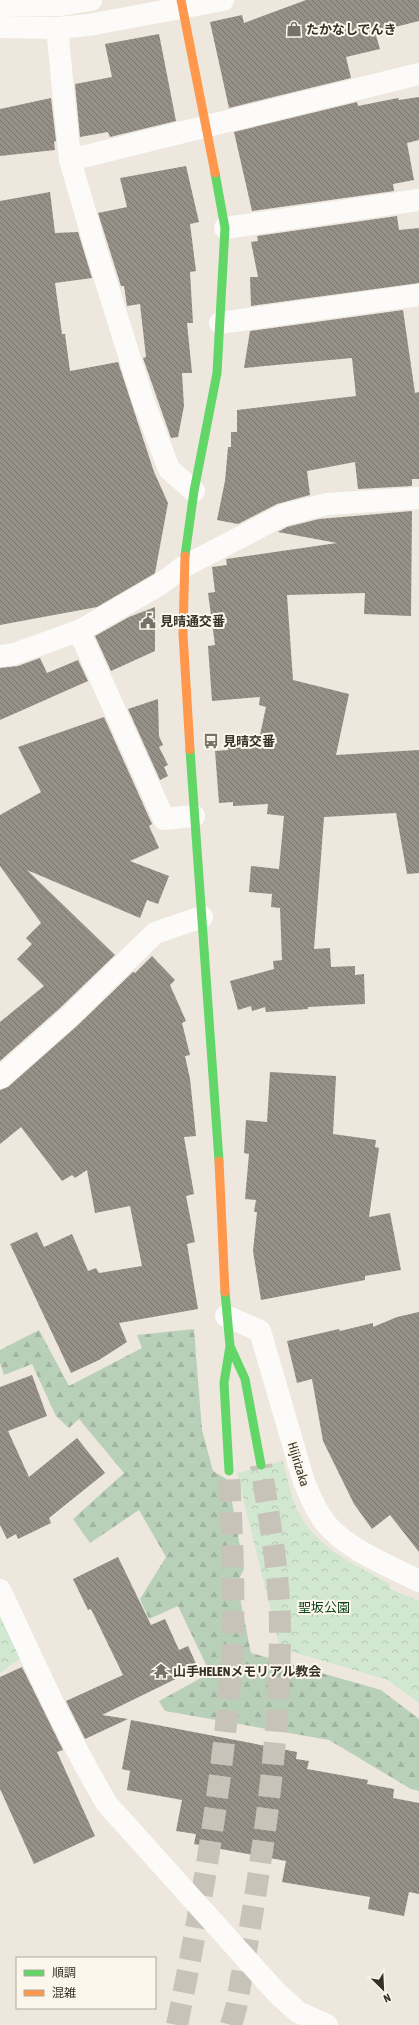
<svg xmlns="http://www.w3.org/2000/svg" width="419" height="2025" font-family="'Asap Condensed','Noto Sans JP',sans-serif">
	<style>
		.forest { fill: url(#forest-firs) }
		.park { fill: url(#park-crowns) }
		.building { fill: url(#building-back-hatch) }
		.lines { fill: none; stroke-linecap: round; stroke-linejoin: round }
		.secondary-tunnel { stroke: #c8c3b9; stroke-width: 22; stroke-dasharray: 22 11; stroke-linecap: butt }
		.street { stroke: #fcfbfa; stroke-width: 22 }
		.fast { stroke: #63d668; stroke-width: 9 }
		.slow { stroke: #ff974d; stroke-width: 9 }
		.labels { text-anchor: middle; stroke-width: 4; stroke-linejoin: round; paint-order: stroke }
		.poi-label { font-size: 13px; font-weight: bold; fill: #36322a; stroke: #fdf7eb; text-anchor: start }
		.street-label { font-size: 13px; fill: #36322a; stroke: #fdf7eb }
		.park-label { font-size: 13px; fill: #08421f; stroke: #fdf7eb }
	</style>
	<defs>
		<pattern id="forest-firs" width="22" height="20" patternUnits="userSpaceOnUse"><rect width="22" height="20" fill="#b9d0b8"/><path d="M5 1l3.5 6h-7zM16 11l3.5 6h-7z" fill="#a0b39e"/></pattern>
		<pattern id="park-crowns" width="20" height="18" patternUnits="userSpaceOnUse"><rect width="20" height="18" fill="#d1e7cf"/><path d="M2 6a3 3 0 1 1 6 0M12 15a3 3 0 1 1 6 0" fill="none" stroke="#b4c7b2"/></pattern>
		<pattern id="building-back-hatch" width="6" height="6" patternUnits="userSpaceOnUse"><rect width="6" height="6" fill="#959088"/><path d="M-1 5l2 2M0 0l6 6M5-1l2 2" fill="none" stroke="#7a766f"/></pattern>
	</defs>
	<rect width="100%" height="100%" fill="#ede7dd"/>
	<!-- forest -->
	<path class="forest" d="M194,1329L202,1430L213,1471L228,1480L244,1569L237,1583L251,1653L381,1690L419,1719V1791L411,1789L329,1740L165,1711L159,1701L210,1673L178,1606L149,1619L140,1599L166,1557L139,1510L90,1543L73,1519L124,1473L79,1419L69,1428L56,1416L32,1364L4,1375L0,1363V1350L39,1330L69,1386L142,1348L137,1335Z"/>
	<!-- park -->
	<path class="park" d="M283,1461C287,1477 290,1494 297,1509C315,1548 354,1564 390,1584V1589L419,1601V1703L388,1680L280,1648L237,1473Z
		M0,1609L23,1656L0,1673Z"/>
	<!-- building -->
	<path class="building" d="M306,0H419V21L375,32L380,49L346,57L351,78L229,108L210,22L242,15L244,23Z
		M159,34L176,121L110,137L108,132L80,137L75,84L112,77L105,44Z
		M419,97V140L407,143L414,180L393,184L394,191L252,211L234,132L357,102L358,106L398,98L399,100Z
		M51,98L56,141L54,142L55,150L0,156V109Z
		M186,166L199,222L190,224L196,271L190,272L193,323H187L192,373H182L184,406L178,437L171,438L143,358L146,357L140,304L127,306L124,286H121L98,213L127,207L120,178Z
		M50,192L55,233L78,232L92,278L55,283L62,334H65L70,371L118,362L154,472L168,503L155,573L152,575L97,607L0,625V201Z
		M397,216L399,230L419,228V283L251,306L250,277H258L251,242L258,241L257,236Z
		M403,310L415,393L419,392V479H412V486L358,489L355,462L307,471L310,495L277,504L238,524L217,520L225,481L228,447H231V432H237V410L356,396L352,358L244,368L250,331Z
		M412,511L411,616L364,614L365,593L287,595L293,680L349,694L336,755L419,750V873L407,874L396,813L324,817L314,949L330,948L331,967L355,966V975L364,974L365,1004L308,1007V1009L266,1012L265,1007L252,1011L251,1006L238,1010L230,981L274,969L273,961L282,960L280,908L271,907L272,894L249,892L251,866L279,869L284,816L267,814L268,804L233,806V802L219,803L215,751L228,750V745L258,744L266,707L259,705L260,697L212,701L208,646L215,645L208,593L215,592L212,567L227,565L226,559L337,543L278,532L287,527L319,519Z
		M155,607V651L111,671L95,636L129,617Z
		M40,658L47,673L78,660L88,681L0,720V668L18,666Z
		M158,699L159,736L163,745L159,747L168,765L164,767L168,776L160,780L128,709Z
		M104,717L152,824L149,826L159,848L130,861L169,876L158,904L147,900L140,918L27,870L115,955L60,1008L0,1061V1022L44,986L17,959L32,944L26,938L41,923L0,866V815L41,792L18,747Z
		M152,956L175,980L170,985L186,1021L182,1023L190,1055L185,1056L190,1079L196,1136L184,1137L194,1194L186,1196L195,1242L187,1244L198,1309L119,1323L127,1342L99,1360L71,1373L10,1244L37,1232L44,1247L72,1234L88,1271L96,1268L99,1273L142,1266L130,1206L95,1213L87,1170L75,1178L72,1175L62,1181L21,1127L0,1144V1090L8,1087L77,1026L133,972L135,973Z
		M270,1072L336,1076L333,1134L376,1140L375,1147L379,1148L369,1217L390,1213L401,1270L365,1276V1280L261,1300L253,1251L257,1212H254L256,1200L245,1199L249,1154L244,1153L246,1120L267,1122Z
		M419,1312V1552L390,1515L372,1529L354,1504L323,1441L312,1379L297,1383L287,1341L339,1329L340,1331L373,1323V1327L397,1317Z
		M32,1375L47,1416L8,1431L29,1477L77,1438L105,1473L49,1518L51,1523L18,1539L16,1534L7,1539L0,1525V1387Z
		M118,1557L151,1625L165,1619L179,1650L188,1646L198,1668L102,1715L128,1719L85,1739L66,1701L123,1675L91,1609L88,1610L73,1579Z
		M22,1667L63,1750L57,1752L95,1836L34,1864L0,1789V1677Z
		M131,1720L297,1752L296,1759L309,1761L307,1769L368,1780L367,1784L394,1789L393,1798L419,1803V1894L409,1892L404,1916L368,1909L370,1897L282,1882L286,1861L194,1844L196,1834L176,1831L182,1800L127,1790L130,1771L122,1769Z"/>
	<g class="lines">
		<!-- secondary-tunnel -->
		<path class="secondary-tunnel" d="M177,2025C201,1909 221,1791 231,1673C236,1606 232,1538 229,1471
			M231,2025L236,2008C258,1884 280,1757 280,1630C280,1575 269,1519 261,1465"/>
		<!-- street -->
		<path class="street" d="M0,5H60L91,0
			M0,27L57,28L89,25L223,0
			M57,28L70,160L97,253L143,400L169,469L194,491
			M70,160L419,74
			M225,228L419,200
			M220,323L419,295
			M79,631L164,819L194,816
			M0,656L14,654L81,630L159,585L183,567L283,515L327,504L419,498
			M0,1078L69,1017L155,933L202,917
			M226,1316L260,1331L304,1482C310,1496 315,1509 324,1521C344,1548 389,1566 419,1581
			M0,1590C34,1662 66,1735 107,1804L277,1993L298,2012L327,2025"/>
		<!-- fast -->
		<path class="fast" d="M185,556L194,491L217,373L225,228L215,173
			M190,750L219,1161
			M225,1292L230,1346L224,1383L229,1471
			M230,1346L245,1379L261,1465"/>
		<!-- slow -->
		<path class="slow" d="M181,0L215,173
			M185,556L183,634L190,750
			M219,1161L225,1292"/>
	</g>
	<!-- icons -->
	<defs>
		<symbol id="shop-bare" viewBox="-9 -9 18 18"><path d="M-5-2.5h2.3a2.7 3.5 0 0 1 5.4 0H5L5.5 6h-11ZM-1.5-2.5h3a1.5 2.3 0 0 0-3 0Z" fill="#767169" stroke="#fdf7eb" stroke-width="2.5" paint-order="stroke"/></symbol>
		<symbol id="civic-bare" viewBox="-9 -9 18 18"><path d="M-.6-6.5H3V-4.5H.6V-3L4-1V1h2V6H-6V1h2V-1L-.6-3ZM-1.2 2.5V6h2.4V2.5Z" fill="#767169" stroke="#fdf7eb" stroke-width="2.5" paint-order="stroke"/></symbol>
		<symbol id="bus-bare" viewBox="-9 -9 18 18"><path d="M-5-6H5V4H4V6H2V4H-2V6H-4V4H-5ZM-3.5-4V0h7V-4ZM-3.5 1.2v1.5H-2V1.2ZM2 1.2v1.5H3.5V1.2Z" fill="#767169" stroke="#fdf7eb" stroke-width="2.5" paint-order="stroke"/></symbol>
		<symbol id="temple-bare" viewBox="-9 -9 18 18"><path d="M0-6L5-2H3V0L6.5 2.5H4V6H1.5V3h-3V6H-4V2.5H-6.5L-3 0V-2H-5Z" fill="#767169" stroke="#fdf7eb" stroke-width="2.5" paint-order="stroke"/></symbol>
	</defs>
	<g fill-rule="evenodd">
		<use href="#shop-bare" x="283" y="18" width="22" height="22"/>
		<use href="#civic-bare" x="137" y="610" width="22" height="22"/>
		<use href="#bus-bare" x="200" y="730" width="22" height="22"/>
		<use href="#temple-bare" x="150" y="1660" width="22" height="22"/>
	</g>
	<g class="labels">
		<!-- poi labels -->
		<g class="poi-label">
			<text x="306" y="34">たかなしでんき</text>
			<text x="160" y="626">見晴通交番</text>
			<text x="223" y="746">見晴交番</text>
			<text x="173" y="1676">山手HELENメモリアル教会</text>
		</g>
		<!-- street labels -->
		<g class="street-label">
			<text transform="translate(299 1464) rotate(73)" y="5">Hijirizaka</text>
		</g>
		<!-- park labels -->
		<g class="park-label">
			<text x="324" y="1612">聖坂公園</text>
		</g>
	</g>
	<!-- legend -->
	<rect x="16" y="1957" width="140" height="52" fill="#fdf7eb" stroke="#ada89e"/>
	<rect x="24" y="1970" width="20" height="6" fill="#63d668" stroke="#ada89e"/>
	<text x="52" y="1977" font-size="12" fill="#36322a">順調</text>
	<rect x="24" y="1990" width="20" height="6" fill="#ff974d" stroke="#ada89e"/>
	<text x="52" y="1997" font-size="12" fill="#36322a">混雑</text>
	<!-- north arrow -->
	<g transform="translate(383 1989) rotate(156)" stroke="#fdf7eb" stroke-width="3" paint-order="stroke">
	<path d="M0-3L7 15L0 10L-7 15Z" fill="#36322a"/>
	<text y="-6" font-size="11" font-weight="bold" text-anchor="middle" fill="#36322a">N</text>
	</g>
</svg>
